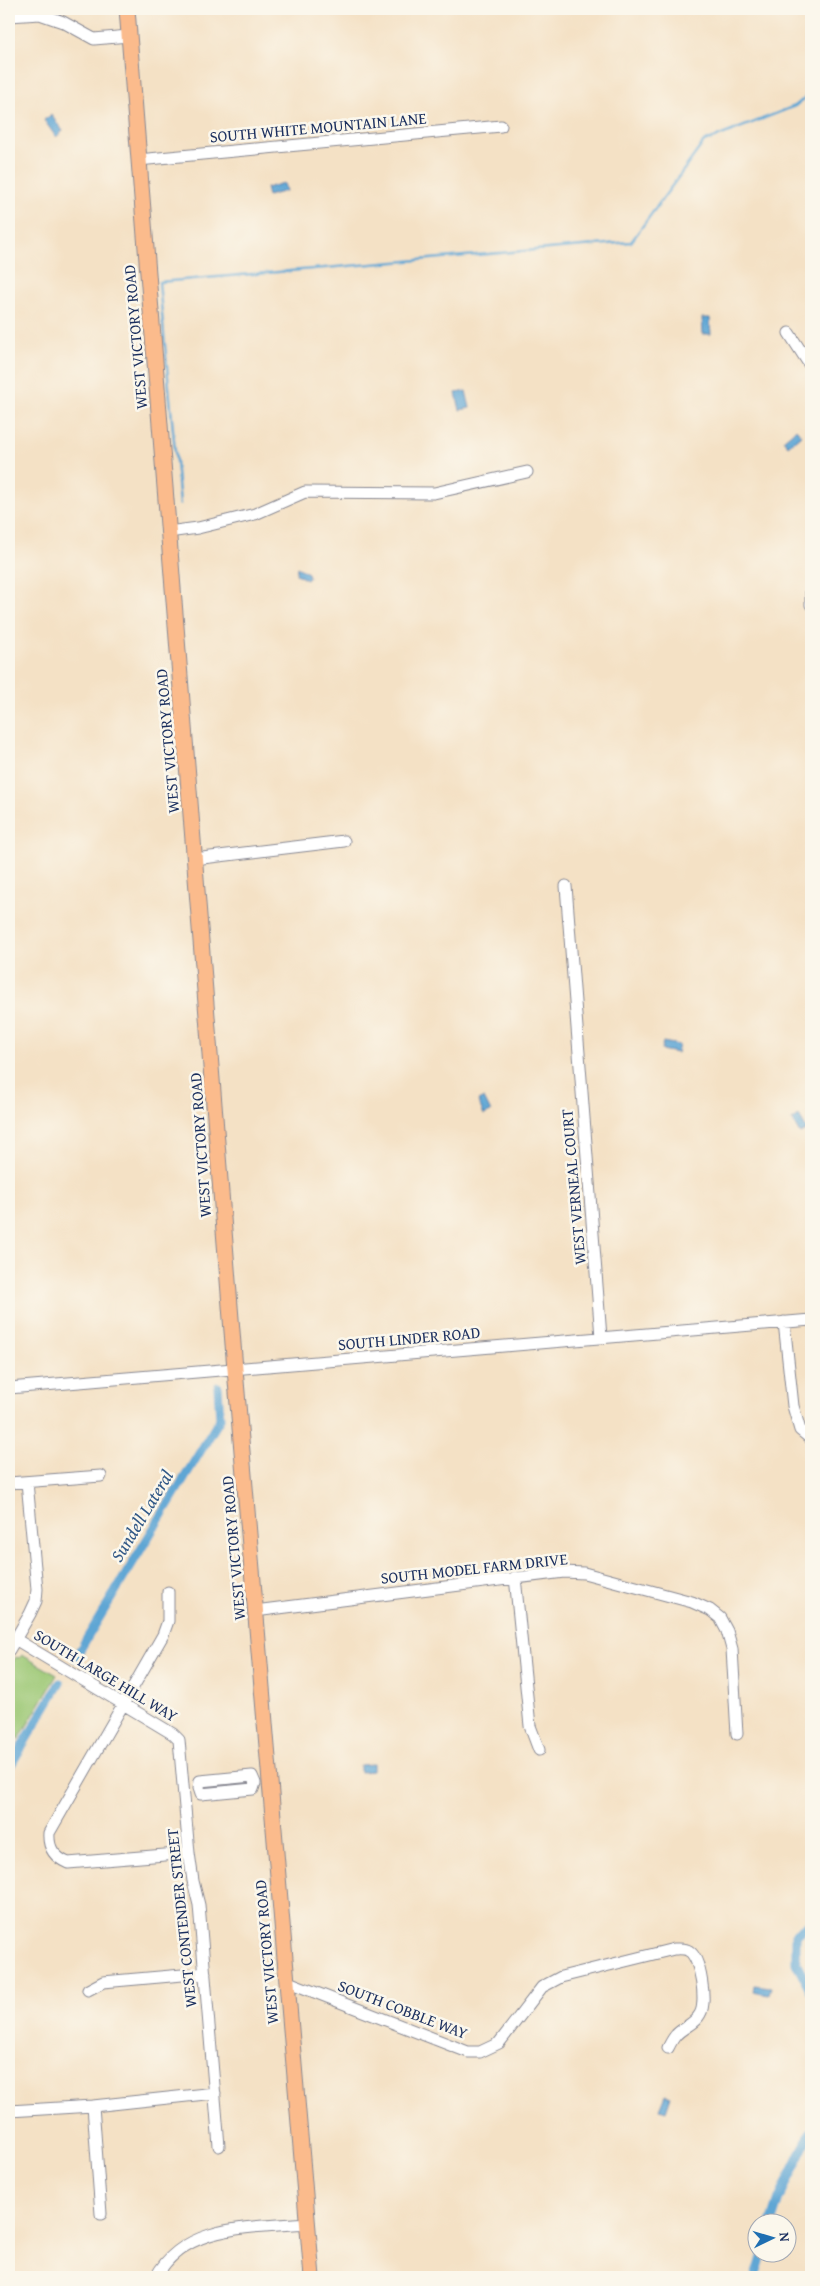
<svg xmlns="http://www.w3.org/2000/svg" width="820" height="2286" font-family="'Gentium Book Plus',serif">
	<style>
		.green { fill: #9cc875; stroke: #5c7c6a }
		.water { fill: #5ea6d4; stroke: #3c6a99 }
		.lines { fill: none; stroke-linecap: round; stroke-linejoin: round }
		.stream { stroke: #5ea6d4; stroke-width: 2.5 }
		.canal { stroke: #5ea6d4; stroke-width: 9 }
		.minor-casing { stroke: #888892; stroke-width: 13 }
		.major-casing { stroke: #888892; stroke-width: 17 }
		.minor { stroke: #fff; stroke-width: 11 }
		.major { stroke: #fbbb8c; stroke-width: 15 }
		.labels { text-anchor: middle; stroke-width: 5; stroke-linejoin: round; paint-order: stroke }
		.street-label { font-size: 16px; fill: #1b2f5e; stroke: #fbf7ec }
		.water-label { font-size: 18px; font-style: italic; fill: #325987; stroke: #fbf7ec }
	</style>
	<rect width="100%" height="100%" fill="#fbf7ec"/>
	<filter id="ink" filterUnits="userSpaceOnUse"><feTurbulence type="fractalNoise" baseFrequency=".02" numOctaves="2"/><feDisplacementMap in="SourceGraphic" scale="10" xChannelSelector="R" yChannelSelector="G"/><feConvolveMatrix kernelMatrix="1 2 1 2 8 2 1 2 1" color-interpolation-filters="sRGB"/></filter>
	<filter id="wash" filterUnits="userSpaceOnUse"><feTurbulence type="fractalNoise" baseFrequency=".0096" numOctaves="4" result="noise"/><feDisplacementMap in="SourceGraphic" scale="20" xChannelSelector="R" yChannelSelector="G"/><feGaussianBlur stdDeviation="1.12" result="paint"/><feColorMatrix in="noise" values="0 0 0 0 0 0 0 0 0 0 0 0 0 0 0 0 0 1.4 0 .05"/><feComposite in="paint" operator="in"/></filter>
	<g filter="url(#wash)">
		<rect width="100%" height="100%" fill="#f4e1c5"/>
		<!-- green -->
		<path class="green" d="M22,1655L57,1675L19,1739L9,1732V1668L16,1657L19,1658Z"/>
		<!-- water -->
		<path class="water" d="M51,115L63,131L56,137L44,120Z
			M284,183L286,191L268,196L266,188Z
			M702,318H710L711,334H703Z
			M466,391L470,408L460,410L456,393Z
			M796,429L801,435L788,446L783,440Z
			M297,567L308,573L309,578L307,580L296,574Z
			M663,1042L679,1045L677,1053L661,1050Z
			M484,1098L491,1112L484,1115L478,1101Z
			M799,1116L807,1130L800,1134L792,1120Z
			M373,1764V1771L360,1772V1765Z
			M754,1985L771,1987L769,1995L753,1992Z
			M666,2094L671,2096L666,2111L660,2109Z"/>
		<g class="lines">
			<!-- stream -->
			<path class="stream" d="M180,504L159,282L631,242L704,142L795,106L811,93"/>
			<!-- canal -->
			<path class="canal" d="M75,1658L220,1419L218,1387
				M9,1768L60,1683
				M811,1923L796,1934V1963L811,1991
				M771,2224L779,2199L811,2132
				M755,2277L762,2254"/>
		</g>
	</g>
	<g filter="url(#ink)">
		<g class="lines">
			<defs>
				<path id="minor" d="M9,16L40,14L63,22L94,39L129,36
					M138,160L501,126
					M789,333L811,367
					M168,532L198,528L255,514L305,492L434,493L527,472
					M811,581V605
					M194,859L344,841
					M566,886L601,1337
					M784,1322L793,1406L800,1430L811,1439
					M9,1388L811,1320
					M9,1483L101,1476
					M515,1577L530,1726L539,1750
					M168,1592V1621L163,1635L49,1833C48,1848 54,1857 68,1863L189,1853
					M255,1611L564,1572L584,1573L692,1602L710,1610L720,1618L727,1631L732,1649L737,1734
					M15,1639L173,1734L179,1740L189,1853L193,1881L199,1905L219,2146
					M9,1650L30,1614L36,1601L37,1589L27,1482
					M252,1776L255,1783L253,1789L201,1794L199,1788L200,1781Z
					M286,1981L468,2052H480L499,2043L542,1987L561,1977L674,1949C679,1949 685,1948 689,1951C701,1958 707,2003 700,2014C695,2024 683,2027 676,2035C673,2038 670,2044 668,2048
					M88,1990L103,1982L205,1973
					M93,2106L101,2214
					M9,2111L93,2106L215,2093
					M156,2277C185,2223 254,2228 307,2223"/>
				<path id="major" d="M127,9L235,1369L312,2277"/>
			</defs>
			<!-- minor casing -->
			<use href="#minor" class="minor-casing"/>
			<!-- major casing -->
			<use href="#major" class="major-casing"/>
			<!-- minor -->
			<use href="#minor" class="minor"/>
			<!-- major -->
			<use href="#major" class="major"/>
		</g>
	</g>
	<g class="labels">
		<!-- street labels -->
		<g class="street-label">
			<text transform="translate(318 127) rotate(-5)" y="6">SOUTH WHITE MOUNTAIN LANE</text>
			<text transform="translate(135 337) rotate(-95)" y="6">WEST VICTORY ROAD</text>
			<text transform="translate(167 741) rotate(-95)" y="6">WEST VICTORY ROAD</text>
			<text transform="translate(200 1145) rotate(-94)" y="6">WEST VICTORY ROAD</text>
			<text transform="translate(573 1187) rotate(-95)" y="6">WEST VERNEAL COURT</text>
			<text transform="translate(409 1338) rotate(-5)" y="6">SOUTH LINDER ROAD</text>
			<text transform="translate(233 1548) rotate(-95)" y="6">WEST VICTORY ROAD</text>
			<text transform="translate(474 1568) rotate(-6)" y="6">SOUTH MODEL FARM DRIVE</text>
			<text transform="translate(106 1675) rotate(31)" y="6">SOUTH LARGE HILL WAY</text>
			<text transform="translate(181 1918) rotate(-96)" y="6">WEST CONTENDER STREET</text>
			<text transform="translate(266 1952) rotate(-95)" y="6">WEST VICTORY ROAD</text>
			<text transform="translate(403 2009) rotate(21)" y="6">SOUTH COBBLE WAY</text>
		</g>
		<!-- water labels -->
		<g class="water-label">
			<text transform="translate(142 1516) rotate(-59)" y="6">Sundell Lateral</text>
		</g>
	</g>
	<!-- margin -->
	<rect width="820" height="2286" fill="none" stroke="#fbf7ec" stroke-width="30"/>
	<!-- north arrow -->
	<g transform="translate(772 2238) rotate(85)"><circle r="24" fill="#fbf7ec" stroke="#a1a7b3"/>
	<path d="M0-4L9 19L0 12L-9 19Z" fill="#1f6fb2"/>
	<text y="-8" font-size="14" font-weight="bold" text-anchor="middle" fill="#1b2f5e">N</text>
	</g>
</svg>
